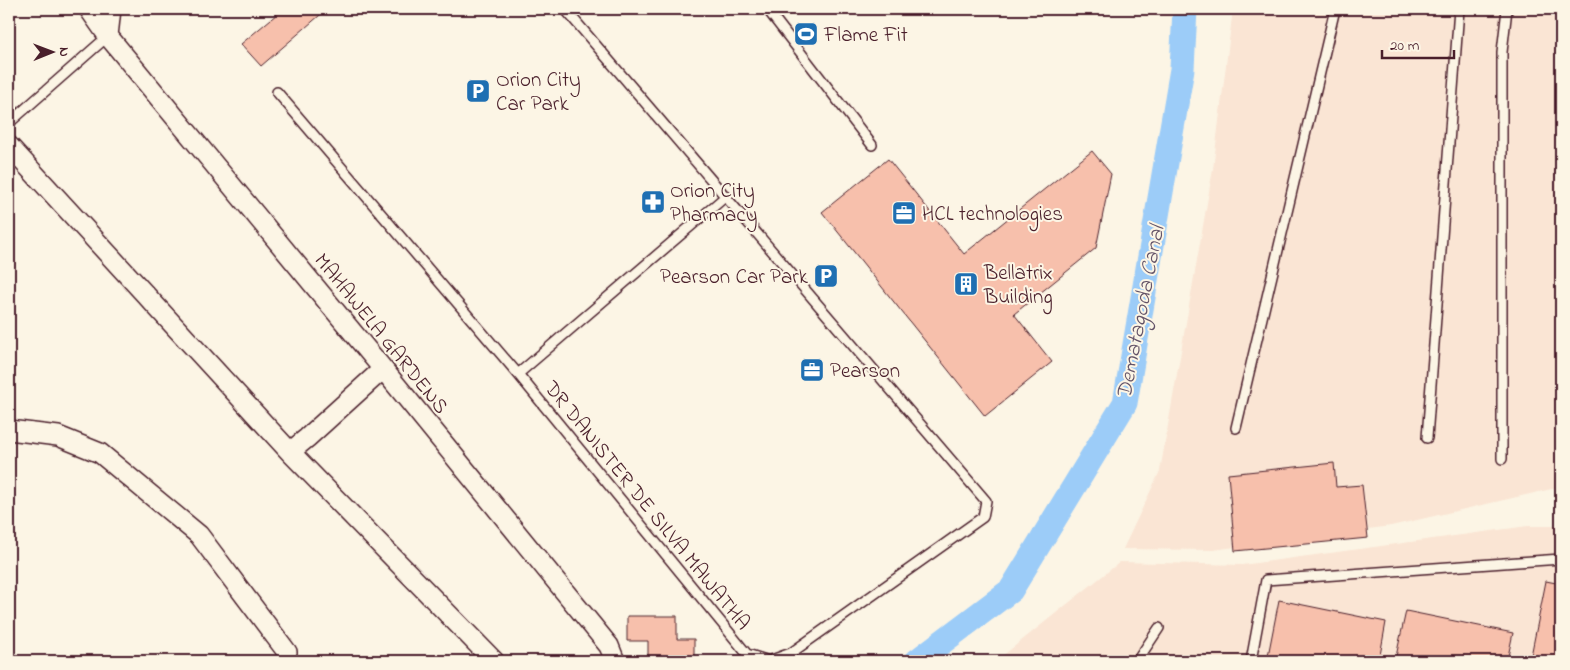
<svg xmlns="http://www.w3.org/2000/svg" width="1570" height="670" font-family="'Indie Flower',sans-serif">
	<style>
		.built { fill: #fae5d4 }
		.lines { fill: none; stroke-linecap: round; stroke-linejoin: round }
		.canal { stroke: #9cccf8; stroke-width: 25 }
		.building { fill: #f7c0ac; stroke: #4a1f2b }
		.lane-casing { stroke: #4a1f2b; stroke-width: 12 }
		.street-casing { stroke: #4a1f2b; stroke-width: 22 }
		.lane { stroke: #fcf5e5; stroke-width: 9 }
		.street { stroke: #fcf5e5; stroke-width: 19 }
		.labels { text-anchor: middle; stroke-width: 4; stroke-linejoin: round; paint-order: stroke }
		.poi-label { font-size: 21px; fill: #4a1f2b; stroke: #fcf5e5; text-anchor: start }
		.street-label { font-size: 21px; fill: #4a1f2b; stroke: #fcf5e5 }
		.water-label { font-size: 22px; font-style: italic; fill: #635368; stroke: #fcf5e5 }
	</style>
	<rect width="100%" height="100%" fill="#fcf5e5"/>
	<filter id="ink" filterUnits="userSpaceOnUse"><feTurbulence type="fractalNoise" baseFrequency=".02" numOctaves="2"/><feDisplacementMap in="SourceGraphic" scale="10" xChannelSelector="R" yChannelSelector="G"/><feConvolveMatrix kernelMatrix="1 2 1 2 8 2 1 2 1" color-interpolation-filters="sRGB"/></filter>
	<g filter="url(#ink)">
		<!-- built -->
		<path class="built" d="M1233,9H1561V489L1556,488L1391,526L1213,550L1123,549L1160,471L1213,169Z
			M1528,526H1561V661H996L1120,562L1242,565Z"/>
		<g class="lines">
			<!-- canal -->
			<path class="canal" d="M917,661L1011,590L1125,403L1182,69L1185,9"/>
		</g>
		<!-- building -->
		<path class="building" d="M283,9H327L261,66L241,44Z
			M1092,151L1111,174L1096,248L1014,314L1052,362L985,416L822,212L888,159L964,254Z
			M1561,352V488H1556Z
			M1334,463L1336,487L1362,485L1368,538L1235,551L1228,474Z
			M1546,581L1561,584V661H1530Z
			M1279,600L1386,622L1379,661H1267Z
			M1406,611L1513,633L1507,661H1395Z
			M627,616H677V639H694V661H648V641H627Z"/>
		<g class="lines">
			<defs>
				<path id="lane" d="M767,9L872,145
					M277,92L518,374L747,654L769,661L791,653L983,517L986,501L565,9
					M9,123L108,36
					M518,374L726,196
					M1236,428L1335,9
					M1427,438L1459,9
					M1502,459V52L1507,9
					M1137,661L1159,628
					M1251,661L1266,580L1561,559"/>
				<path id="street" d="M89,9L108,36L383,369L609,646L615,661
					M108,36L111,9
					M9,146L290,452L494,661
					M9,430L58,436L100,453L199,535L287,652
					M290,452L307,438L383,369"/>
			</defs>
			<!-- lane casing -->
			<use href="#lane" class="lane-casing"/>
			<!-- street casing -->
			<use href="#street" class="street-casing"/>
			<!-- lane -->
			<use href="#lane" class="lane"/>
			<!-- street -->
			<use href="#street" class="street"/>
		</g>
	</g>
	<!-- icons -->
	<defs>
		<symbol id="stadium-square" viewBox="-11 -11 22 22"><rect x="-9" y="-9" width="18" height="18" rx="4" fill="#1f6fb2" stroke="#fcf5e5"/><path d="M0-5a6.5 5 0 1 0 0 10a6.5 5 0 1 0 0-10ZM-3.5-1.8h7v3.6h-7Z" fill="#fff"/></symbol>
		<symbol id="parking-square" viewBox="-11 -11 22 22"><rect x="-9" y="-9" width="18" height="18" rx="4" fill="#1f6fb2" stroke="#fcf5e5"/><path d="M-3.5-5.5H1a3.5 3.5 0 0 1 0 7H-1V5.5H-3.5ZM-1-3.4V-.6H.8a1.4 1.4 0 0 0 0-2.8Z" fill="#fff"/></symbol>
		<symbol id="pharmacy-square" viewBox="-11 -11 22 22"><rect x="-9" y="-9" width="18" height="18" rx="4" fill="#1f6fb2" stroke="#fcf5e5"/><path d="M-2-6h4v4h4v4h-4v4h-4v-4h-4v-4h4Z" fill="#fff"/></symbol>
		<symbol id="office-square" viewBox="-11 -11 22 22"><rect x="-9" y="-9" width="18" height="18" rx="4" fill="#1f6fb2" stroke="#fcf5e5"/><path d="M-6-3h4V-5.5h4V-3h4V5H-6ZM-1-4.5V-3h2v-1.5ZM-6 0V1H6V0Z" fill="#fff"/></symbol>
		<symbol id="building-square" viewBox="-11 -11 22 22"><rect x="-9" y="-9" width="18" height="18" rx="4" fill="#1f6fb2" stroke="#fcf5e5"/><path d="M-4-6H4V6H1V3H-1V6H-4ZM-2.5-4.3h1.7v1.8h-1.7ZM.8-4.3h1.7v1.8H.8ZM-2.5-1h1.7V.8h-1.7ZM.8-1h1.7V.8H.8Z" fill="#fff"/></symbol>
	</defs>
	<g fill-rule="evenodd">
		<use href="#stadium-square" x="792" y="20" width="28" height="28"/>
		<use href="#parking-square" x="464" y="77" width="28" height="28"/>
		<use href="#pharmacy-square" x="639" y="188" width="28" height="28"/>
		<use href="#office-square" x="890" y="199" width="28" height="28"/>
		<use href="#parking-square" x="812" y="262" width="28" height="28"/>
		<use href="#building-square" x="952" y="270" width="28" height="28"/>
		<use href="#office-square" x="798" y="356" width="28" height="28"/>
	</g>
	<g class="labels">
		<!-- poi labels -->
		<g class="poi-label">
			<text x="824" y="41">Flame Fit</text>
			<text x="496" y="86">Orion City<tspan x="496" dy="24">Car Park</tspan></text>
			<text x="670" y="197">Orion City<tspan x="670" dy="24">Pharmacy</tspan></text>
			<text x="922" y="220">HCL technologies</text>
			<text x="984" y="279">Bellatrix<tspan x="984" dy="24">Building</tspan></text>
			<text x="808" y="283" text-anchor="end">Pearson Car Park</text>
			<text x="830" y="377">Pearson</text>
		</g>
		<!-- street labels -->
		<g class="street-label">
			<text transform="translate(382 333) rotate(51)" y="7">MAHAWELA GARDENS</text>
			<text transform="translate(648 505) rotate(51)" y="7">DR DANISTER DE SILVA MAWATHA</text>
		</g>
		<!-- water labels -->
		<g class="water-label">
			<text transform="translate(1139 312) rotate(-79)" y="8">Dematagoda Canal</text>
		</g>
	</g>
	<!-- margin -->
	<rect width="1570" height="670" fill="none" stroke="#fcf5e5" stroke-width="30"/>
	<rect x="15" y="15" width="1540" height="640" fill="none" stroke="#4a1f2b" stroke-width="2" filter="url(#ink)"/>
	<!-- north arrow -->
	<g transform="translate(52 52) rotate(89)" stroke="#fcf5e5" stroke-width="4" paint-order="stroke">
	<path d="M0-4L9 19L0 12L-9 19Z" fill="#4a1f2b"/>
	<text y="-8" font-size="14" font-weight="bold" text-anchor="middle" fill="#4a1f2b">N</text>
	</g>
	<!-- scale -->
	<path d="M1382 50v8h72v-8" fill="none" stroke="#4a1f2b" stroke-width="2.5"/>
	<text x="1390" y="50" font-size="15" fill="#4a1f2b" stroke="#fcf5e5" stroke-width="4" paint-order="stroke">20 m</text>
</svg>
